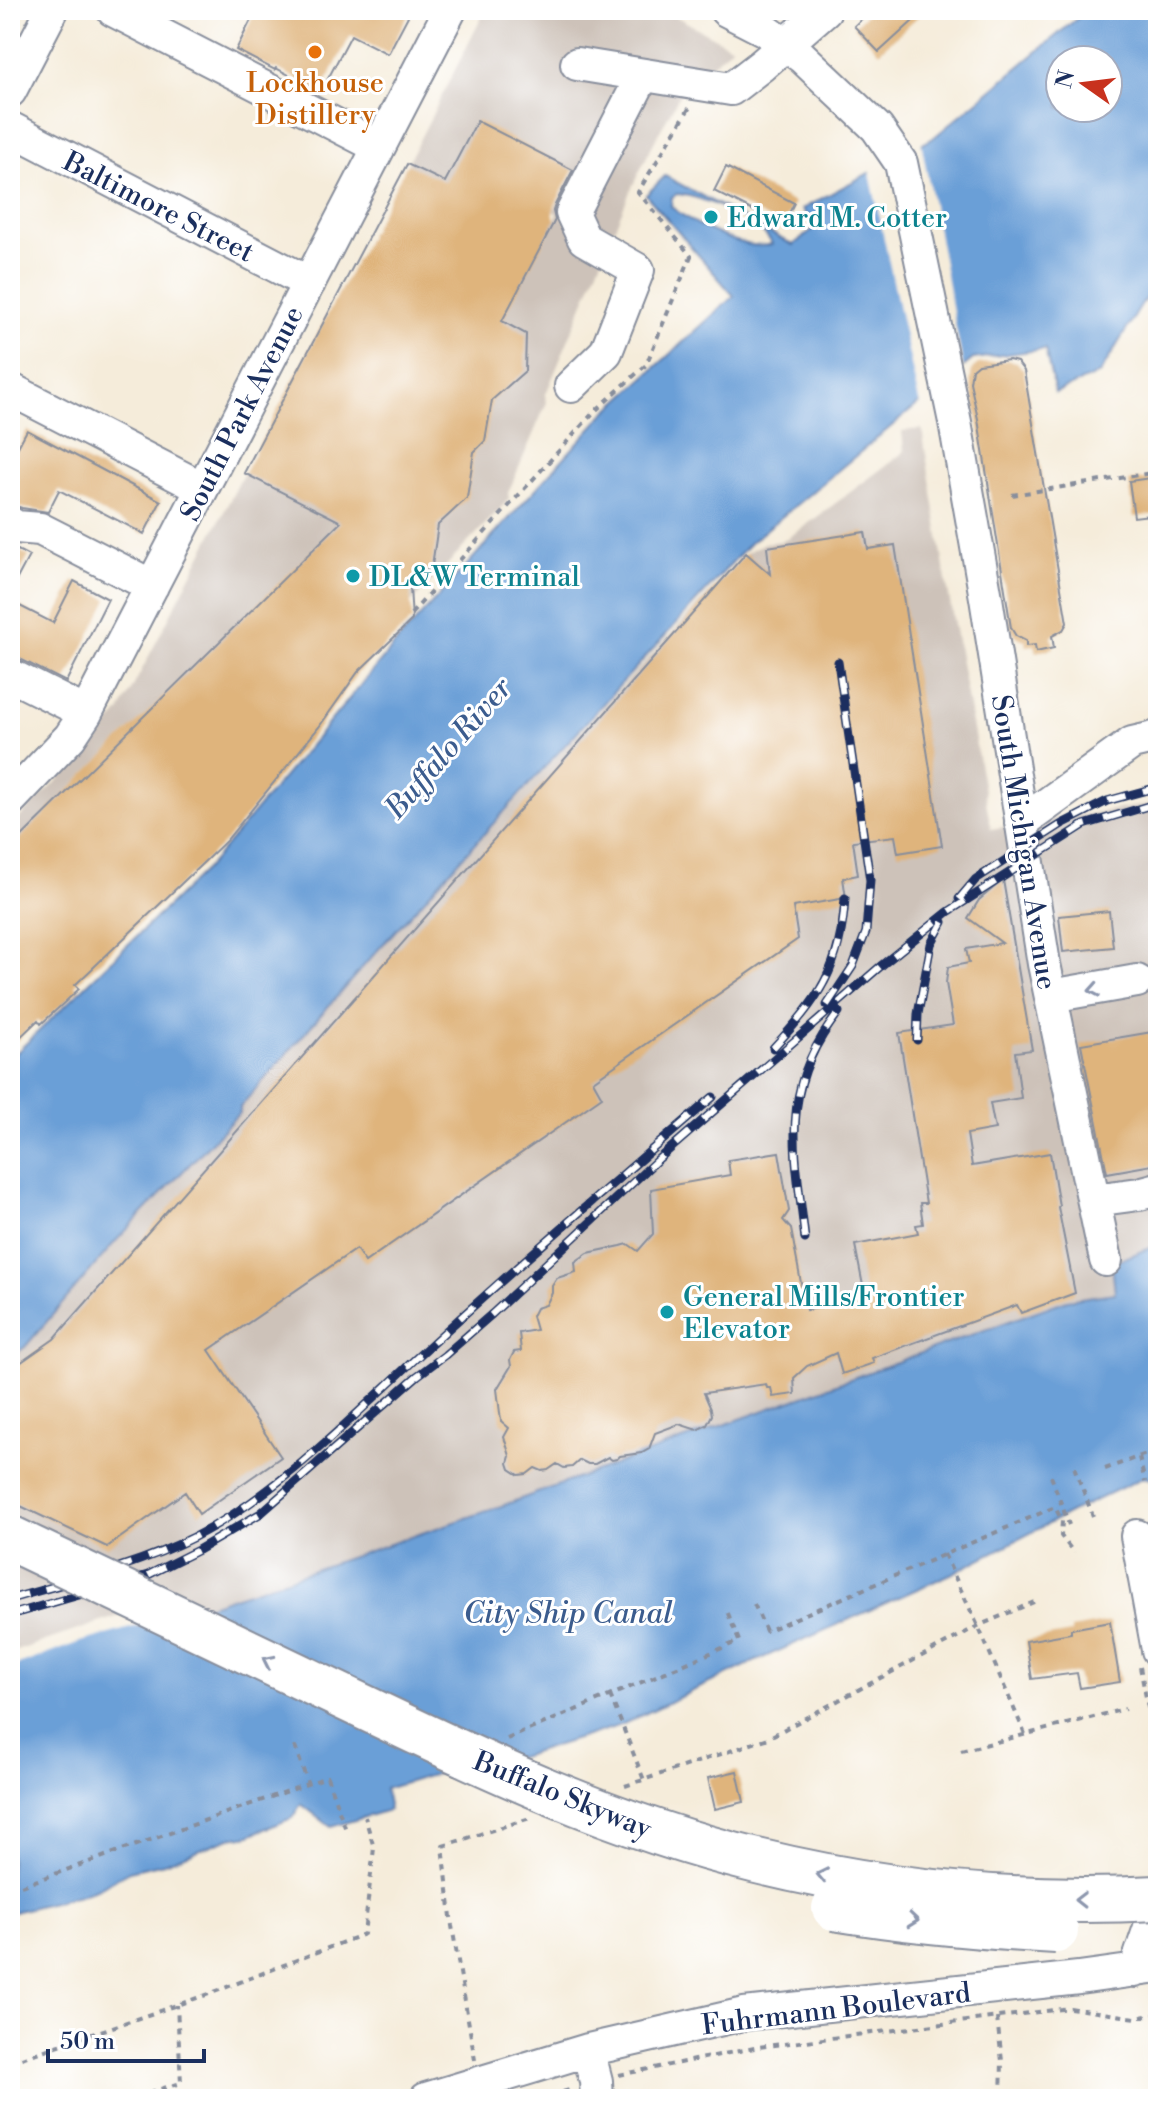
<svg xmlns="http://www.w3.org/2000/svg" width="1168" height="2109" font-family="'Libre Bodoni',serif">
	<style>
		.industrial { fill: #cdc2b9 }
		.water { fill: #6a9fd7; stroke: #42679a; stroke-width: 2; fill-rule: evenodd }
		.pier { fill: #f5ecda }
		.building { fill: #dfb47c }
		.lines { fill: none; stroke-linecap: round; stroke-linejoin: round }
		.minor-casing { stroke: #888e9c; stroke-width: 36 }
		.path { stroke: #888e9c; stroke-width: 4; stroke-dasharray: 6 6; stroke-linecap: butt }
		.minor { stroke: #fff; stroke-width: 32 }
		.rail-casing { stroke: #1b2f5e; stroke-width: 9 }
		.rail { stroke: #fff; stroke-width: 6; stroke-dasharray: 18; stroke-linecap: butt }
		.highway-bridge-casing { stroke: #888e9c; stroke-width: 48; stroke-linecap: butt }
		.highway-bridge { stroke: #fff; stroke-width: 44 }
		.oneway { stroke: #8d97ae }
		.food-dot { fill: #e8710a; stroke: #fff; stroke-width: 3 }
		.culture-dot { fill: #0f9aa8; stroke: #fff; stroke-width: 3 }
		.labels { text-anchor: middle; stroke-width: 6; stroke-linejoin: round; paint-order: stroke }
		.food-label { font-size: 28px; fill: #c56008; stroke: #fff }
		.street-label { font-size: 28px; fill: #1b2f5e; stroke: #fff }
		.culture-label { font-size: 28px; fill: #0d838f; stroke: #fff; text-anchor: start }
		.water-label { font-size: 30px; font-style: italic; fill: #3b5c8e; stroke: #fff }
	</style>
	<rect width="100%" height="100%" fill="#fff"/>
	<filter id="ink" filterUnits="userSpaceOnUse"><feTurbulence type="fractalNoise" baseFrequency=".0125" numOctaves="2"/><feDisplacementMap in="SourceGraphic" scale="16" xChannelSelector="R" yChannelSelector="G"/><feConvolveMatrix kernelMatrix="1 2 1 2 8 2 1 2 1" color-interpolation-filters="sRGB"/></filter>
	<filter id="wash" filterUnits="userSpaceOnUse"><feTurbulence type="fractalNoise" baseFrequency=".006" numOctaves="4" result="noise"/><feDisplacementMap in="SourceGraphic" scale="32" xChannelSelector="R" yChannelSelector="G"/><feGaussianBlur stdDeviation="1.8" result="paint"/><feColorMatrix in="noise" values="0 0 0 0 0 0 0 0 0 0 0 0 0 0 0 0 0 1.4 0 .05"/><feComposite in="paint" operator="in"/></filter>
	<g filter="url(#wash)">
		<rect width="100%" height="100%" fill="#f5ecda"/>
		<!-- industrial -->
		<path class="industrial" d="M492,10H664L732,47L695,79L689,77L651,148L631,189L545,396L547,402L508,493L509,499L411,603L410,587L432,566L438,525L467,498L474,452L485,441L492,400L525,371L526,334L498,319L506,313L558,214L553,211L574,171L477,121L445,182L407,164L484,13Z
			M922,429L945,574L991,829L1158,803V1245L1112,1263L1116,1293L1067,1300L493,1509L189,1612L10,1657V1357L25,1347L115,1242L240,1112V1107L375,953L746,553L764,543L783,541L801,529L904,452L902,431Z
			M244,473L331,516L344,519L10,848V827L86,753L120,712Z"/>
		<!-- water -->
		<path class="water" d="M1087,10H1158V275L1147,296L1100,373L1055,393L1045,349L973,359L750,543L375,953L240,1107V1112L115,1242L25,1347L10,1357V1059L208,867L396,643L603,415L734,296L646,195L665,176L793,245L816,227L802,209L932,139ZM1060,60H1108V108H1060ZM677,194C700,195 762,222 772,244C749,253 688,223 671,206L672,197Z
			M1158,1245V1482L1144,1477L1075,1510L953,1573L758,1660L621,1725L507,1761L449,1770L385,1789L389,1810L331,1827L301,1804L292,1818L250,1835L230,1838L164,1863L129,1871L99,1888L76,1896L10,1913V1657L189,1612L493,1509L1067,1300L1115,1293L1112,1263Z"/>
		<!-- pier -->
		<path class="pier" d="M921,141L964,371L920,406L869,169Z
			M181,1595L189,1612L80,1642L10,1668V1653Z"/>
		<g id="blocks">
			<!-- building -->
			<path class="building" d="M256,10H396L408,16L388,54L351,35L321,92L276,68L275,70L236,50Z
				M871,10H925L879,52L854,26Z
				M477,121L573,170L555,205L553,211L555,220L502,321L526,334L525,371L492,400L485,441L474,452L467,498L438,525L432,566L410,587L412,620L358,672L319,727L227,840L75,985L79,989L41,1024L38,1020L10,1047V848L341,522L244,473L407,164L445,182Z
				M726,167L794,203L783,226L714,191Z
				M1009,360L1017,362L1024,371L1067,623L1063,630L1052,636L1054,648L1036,652L1035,645L1026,646V641L1016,636L1011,628L978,419L970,382L972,369L978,364Z
				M27,430L161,501L144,534L59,490L48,512L22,508L10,504V462Z
				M1158,477V514L1134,517L1129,481Z
				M865,532L868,549L895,545L942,846L898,853L895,836L853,841L858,875L843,878L846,898L793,907L798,939L593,1081L602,1097L365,1262L356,1249L209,1350L281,1457L199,1514L185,1492L107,1547L10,1501V1370L54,1339L746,553L770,574L767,547Z
				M10,546L29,556L10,592Z
				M74,581L108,599L66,682L10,654V601L53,623Z
				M1003,880L1032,1050L1015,1052L1021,1098L990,1103L995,1129L967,1134L972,1166L1050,1153L1059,1206L1058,1207L1075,1293L1021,1313L1017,1305L872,1358L874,1363L842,1374L836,1353L807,1366L794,1378L795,1394L773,1397L771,1388H767L766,1384L704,1393L711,1409L712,1415L707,1425L697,1430L679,1424L655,1433L649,1449L642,1453L620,1456L617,1459L612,1460L608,1457L595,1464H588L580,1460L572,1467L564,1468L557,1464L548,1470L542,1471L535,1468L527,1474L519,1475L510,1469L508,1463L510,1456L504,1437L509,1428L501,1421L497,1389L511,1366L510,1360L514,1352L521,1351L519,1333L536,1330L532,1316L536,1308L546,1305L552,1293V1286L557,1278L576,1272L575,1262L588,1253L621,1246L628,1244L638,1251L653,1234L651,1189L730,1175L728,1160L779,1152L789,1211L783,1220L791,1229L806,1310L866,1301L855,1245L918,1233L916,1225L923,1224L920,1203H926L899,1033L953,1025L946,983L948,967L969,963L966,949L1002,943L968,918L979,900Z
				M1109,911L1113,947L1063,952L1059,916Z
				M1158,1031V1164L1107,1173L1081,1044Z
				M1110,1622L1120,1682L1080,1688L1077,1673L1032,1679L1026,1641L1071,1633V1629Z
				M737,1771L744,1802L715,1809L708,1778Z"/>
		</g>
	</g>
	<g filter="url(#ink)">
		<use href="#blocks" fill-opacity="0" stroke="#888e9c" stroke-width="2"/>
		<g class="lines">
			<defs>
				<path id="minor" d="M113,10L379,147
					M726,10L765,30L802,57L877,128L901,163L955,422L986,598L1044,964L1106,1260
					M577,64L731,89L762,65L825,10
					M10,91L52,10
					M10,128L309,283
					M571,386L606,352L638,270L584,239L572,213L643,75
					M10,389L202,488
					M10,523L16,527L40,529L152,586
					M10,675L86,713
					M10,800L70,737L86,713L450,10
					M1021,823L1132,743L1158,737
					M1051,996L1137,981
					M1094,1200L1139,1194L1158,1189
					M1137,1536L1158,1650
					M1135,1971L1158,1904
					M588,2050L596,2081L597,2099
					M426,2099L588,2050L744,2014L1079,1978L1158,1967"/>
			</defs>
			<!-- minor casing -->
			<use href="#minor" class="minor-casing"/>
			<!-- path -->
			<path class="path" d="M1012,495L1158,472
				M411,614L594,412L646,365L691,256L638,192L690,107
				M1139,1457L1145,1482
				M1074,1467L1093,1516
				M1105,1469L1146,1454
				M1051,1476L1069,1525
				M944,1554L978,1626L1025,1734
				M754,1604L766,1631L1055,1507L1062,1521L1061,1536L1074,1553
				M1140,1667L1153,1733L1151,1777H1158
				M610,1695L644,1780
				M507,1739L739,1641L727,1611
				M295,1746L308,1784
				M961,1751L1125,1709
				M625,1786L766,1739L978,1626L1034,1602
				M10,1890L327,1777L346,1830
				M997,2018L1002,2061L1001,2099
				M475,2060L452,1926L443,1846L530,1818
				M10,2062L209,1994L364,1934L374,1848L365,1817
				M619,2075L759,2047L1070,2008L1136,2018L1158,2014
				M126,2099L181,2083L177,2005
				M540,2099L572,2089"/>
			<!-- minor -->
			<use href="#minor" class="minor"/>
			<defs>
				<path id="rail" d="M959,899L976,879L1062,824L1107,801L1158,787
					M827,1005L853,966L866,932L870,880L838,662
					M917,1040L918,1014L931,944L943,922
					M773,1048C819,999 841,968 845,898
					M805,1239C795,1149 778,1089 839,1012
					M10,1599C72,1581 136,1566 194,1537C280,1493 354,1415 425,1350C519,1264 616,1180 713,1097
					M10,1615L148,1575L198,1550L261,1513L417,1376L445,1355L492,1314L656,1161L882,965L948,912L1084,825L1158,803"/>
			</defs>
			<!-- rail casing -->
			<use href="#rail" class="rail-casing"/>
			<!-- rail -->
			<use href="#rail" class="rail"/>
			<defs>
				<path id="highway-bridge" d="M10,1538C124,1592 238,1647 353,1702C484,1765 615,1827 757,1861C888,1893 1023,1905 1158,1898
					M834,1908C908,1920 981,1927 1056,1931"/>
			</defs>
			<!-- highway-bridge casing -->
			<use href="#highway-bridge" class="highway-bridge-casing"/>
			<!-- highway-bridge -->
			<use href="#highway-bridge" class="highway-bridge"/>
		</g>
		<!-- one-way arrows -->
		<defs><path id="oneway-chevron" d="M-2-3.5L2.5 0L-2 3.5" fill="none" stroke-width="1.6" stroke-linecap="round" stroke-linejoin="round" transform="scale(2)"/></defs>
		<g class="oneway">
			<use href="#oneway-chevron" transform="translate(1094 990) rotate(170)"/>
			<use href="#oneway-chevron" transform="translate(268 1661) rotate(-154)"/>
			<use href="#oneway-chevron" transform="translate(822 1875) rotate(-168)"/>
			<use href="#oneway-chevron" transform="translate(1080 1900) rotate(-179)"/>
			<use href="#oneway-chevron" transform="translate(913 1920) rotate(6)"/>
		</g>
	</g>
	<!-- markers -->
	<circle class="food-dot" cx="315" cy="52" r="8"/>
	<g class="culture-dot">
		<circle cx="711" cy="217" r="8"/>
		<circle cx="353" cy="576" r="8"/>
		<circle cx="667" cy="1312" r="8"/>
	</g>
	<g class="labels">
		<!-- food labels -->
		<g class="food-label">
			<text x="315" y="92">Lockhouse<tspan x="315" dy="32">Distillery</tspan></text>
		</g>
		<!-- street labels -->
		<g class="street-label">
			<text transform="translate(159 206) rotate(27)" y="10">Baltimore Street</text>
			<text transform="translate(241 413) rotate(-63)" y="10">South Park Avenue</text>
			<text transform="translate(1025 842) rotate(81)" y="10">South Michigan Avenue</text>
			<text transform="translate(563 1794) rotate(22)" y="10">Buffalo Skyway</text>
			<text transform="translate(836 2008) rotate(-7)" y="10">Fuhrmann Boulevard</text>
		</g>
		<!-- culture labels -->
		<g class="culture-label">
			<text x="727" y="227">Edward M. Cotter</text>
			<text x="369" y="586">DL&amp;W Terminal</text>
			<text x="683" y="1306">General Mills/Frontier<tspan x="683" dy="32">Elevator</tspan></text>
		</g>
		<!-- water labels -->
		<g class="water-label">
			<text transform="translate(448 748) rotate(-49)" y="10">Buffalo River</text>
			<text x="568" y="1623">City Ship Canal</text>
		</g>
	</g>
	<!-- margin -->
	<rect width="1168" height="2109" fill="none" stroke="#fff" stroke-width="40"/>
	<!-- north arrow -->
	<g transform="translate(1084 84) rotate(284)"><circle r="38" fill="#ffffff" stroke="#a4acbf" stroke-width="2"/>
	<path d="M0-6L14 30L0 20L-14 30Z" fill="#c8321e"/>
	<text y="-12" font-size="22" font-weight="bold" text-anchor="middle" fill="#1b2f5e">N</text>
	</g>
	<!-- scale -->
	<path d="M48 2049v12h156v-12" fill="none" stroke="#1b2f5e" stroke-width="4"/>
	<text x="60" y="2049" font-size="24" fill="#1b2f5e" stroke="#ffffff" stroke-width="6" paint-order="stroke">50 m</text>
</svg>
